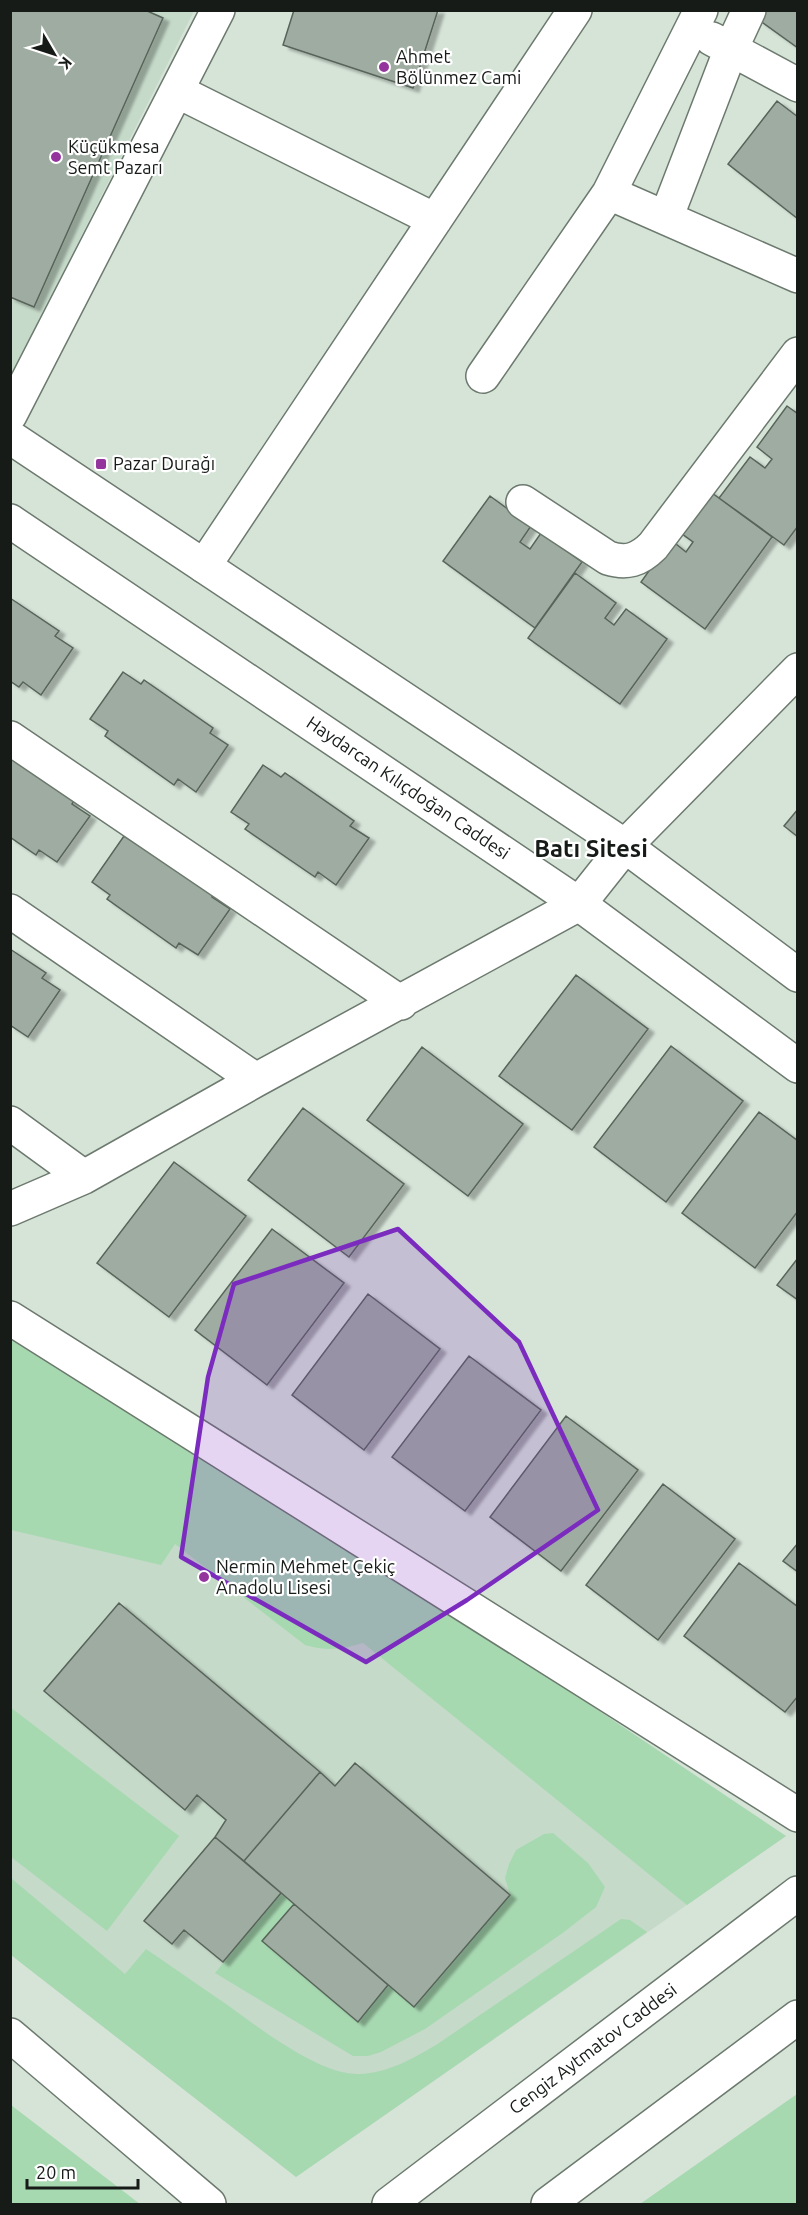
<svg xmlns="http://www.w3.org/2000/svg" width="808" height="2215" font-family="Ubuntu,sans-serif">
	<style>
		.built { fill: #c5dac9 }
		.green { fill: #a7d9b1 }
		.building { fill: #9faca1; stroke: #58645a; stroke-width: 1.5; filter: url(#shadow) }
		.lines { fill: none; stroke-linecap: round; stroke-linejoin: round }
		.minor-casing { stroke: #6c796e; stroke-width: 36 }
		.major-casing { stroke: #6c796e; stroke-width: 36 }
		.minor { stroke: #fff; stroke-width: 33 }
		.major { stroke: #fff; stroke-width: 33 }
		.marked { fill: #7b2cbf; fill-opacity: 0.2; stroke: #7b2cbf; stroke-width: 4.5; stroke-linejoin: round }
		.poi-dot { fill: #94359e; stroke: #fff; stroke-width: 2 }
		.labels { text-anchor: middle; stroke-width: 4.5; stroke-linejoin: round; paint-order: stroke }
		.poi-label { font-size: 18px; fill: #161b17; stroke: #fff; text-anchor: start }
		.street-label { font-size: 18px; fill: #161b17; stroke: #fff }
		.district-label { font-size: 24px; font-weight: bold; fill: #161b17; stroke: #fff }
	</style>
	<defs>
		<filter id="shadow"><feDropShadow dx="6" dy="4" stdDeviation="1.5" flood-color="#0004"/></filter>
	</defs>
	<rect width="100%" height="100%" fill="#d6e4d8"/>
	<!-- built -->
	<path class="built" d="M11,11H194L11,376Z
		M10,1317L786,1836L296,2177L11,1955Z"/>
	<!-- green -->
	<path class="green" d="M10,1317L786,1836L687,1905L363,1643C341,1650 326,1651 305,1645L175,1544L161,1565L11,1530Z
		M10,1707L179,1836L107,1931L11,1857Z
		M553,1833L588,1863L605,1887L596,1907L564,1932L425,2029L381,2052L368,2056H353L215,1973L281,1893L294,1904L358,2022L388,1985L414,2007L510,1895L505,1878L509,1864L516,1850L544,1834Z
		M11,1878L125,1974L146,1949C173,1967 199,1986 226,2004C258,2027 319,2075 359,2074C388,2073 412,2059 436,2045L621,1919L630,1920L647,1932L296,2177L11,1955Z
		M797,2094V2204H640Z
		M10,2105H11L140,2204H11Z"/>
	<!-- building -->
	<path class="building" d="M10,10H145L163,18L34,307L10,297Z
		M294,10H438L413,88L283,45Z
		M766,10H798V48L759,20Z
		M777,101L798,117V219L728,164Z
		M787,406L798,414V526L784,545L719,498L750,457L765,468L772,459L757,447Z
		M708,490L772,537L705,629L641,582L671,540L686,552L693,542L678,531Z
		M490,496L531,526L520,542L530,549L541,533L582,562L535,628L443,561Z
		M575,573L616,603L605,618L614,625L626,609L667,639L620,704L528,638Z
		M10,598L59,631L55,636L73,648L41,695L23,682L19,687L10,681Z
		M123,672L141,684L144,680L213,728L210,733L228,745L196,792L178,779L174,785L105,736L108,731L90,719Z
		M10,754L75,799L72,804L90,816L57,862L39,850L36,855L10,837Z
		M263,765L281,777L285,773L354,821L350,826L369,838L336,885L318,872L315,877L245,829L249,824L231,812Z
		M798,809V837L784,826Z
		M124,836L143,848L146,843L215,892L212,897L230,909L198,955L179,943L176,948L107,899L110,895L92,882Z
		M10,949L46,973L42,978L60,990L28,1037L10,1025Z
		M576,975L648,1029L572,1130L499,1076Z
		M671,1046L743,1101L666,1202L594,1147Z
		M422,1047L523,1124L468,1196L367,1120Z
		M303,1108L404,1184L349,1257L248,1180Z
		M759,1112L798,1141V1211L755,1268L682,1213Z
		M174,1162L246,1216L169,1317L97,1263Z
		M272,1229L344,1283L267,1385L195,1330Z
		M798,1258V1300L777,1285Z
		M368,1294L440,1349L364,1450L292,1395Z
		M469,1356L541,1410L465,1511L392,1457Z
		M566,1416L638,1470L561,1571L490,1517Z
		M663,1484L735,1539L658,1640L586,1585Z
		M798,1543V1572L783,1561Z
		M739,1563L798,1607V1696L785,1712L684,1636Z
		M119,1603L320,1772L244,1861L215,1837L226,1820L197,1795L185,1810L44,1691Z
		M355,1763L510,1895L414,2007L244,1861L320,1772L335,1786Z
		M215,1837L281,1893L223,1962L184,1930L172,1944L144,1921Z
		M294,1904L388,1985L358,2022L262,1941Z"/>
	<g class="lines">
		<defs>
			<path id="minor" d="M712,39L798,85
				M177,91L435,220
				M609,193L798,276
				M666,218L731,49L749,10
				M483,376L609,193L701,10
				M10,415L218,10
				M523,502L608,558C627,564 639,560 653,546L798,354
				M204,566L575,10
				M10,738L401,1003
				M625,846L798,670
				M10,911L256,1080
				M10,1123L84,1177
				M10,1209L84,1177L256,1080L579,904
				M10,1318L798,1815
				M10,2035L209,2204"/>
			<path id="major" d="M10,437L625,846L798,975
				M10,521L579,904L798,1066
				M579,904L625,846
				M389,2204L798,1893
				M548,2204L798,2017"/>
		</defs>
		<!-- minor casing -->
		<use href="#minor" class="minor-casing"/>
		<!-- major casing -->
		<use href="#major" class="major-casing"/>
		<!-- minor -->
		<use href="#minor" class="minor"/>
		<!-- major -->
		<use href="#major" class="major"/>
	</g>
	<!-- marked area -->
	<path class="marked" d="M398,1229L519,1342L598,1510L467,1600L366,1662L181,1557L208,1377L234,1284Z"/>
	<!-- markers -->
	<g class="poi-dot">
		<circle cx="384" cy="67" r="6"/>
		<circle cx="56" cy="157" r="6"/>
		<rect x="95" y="458" width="12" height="12" rx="3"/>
		<circle cx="204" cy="1577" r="6"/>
	</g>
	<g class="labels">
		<!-- poi labels -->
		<g class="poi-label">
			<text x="396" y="63">Ahmet<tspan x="396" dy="21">Bölünmez Cami</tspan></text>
			<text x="68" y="153">Küçükmesa<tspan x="68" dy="21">Semt Pazarı</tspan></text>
			<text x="113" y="470">Pazar Durağı</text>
			<text x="216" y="1573">Nermin Mehmet Çekiç<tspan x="216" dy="21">Anadolu Lisesi</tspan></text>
		</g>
		<!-- street labels -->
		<g class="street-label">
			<text transform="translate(408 788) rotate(34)" y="6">Haydarcan Kılıçdoğan Caddesi</text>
			<text transform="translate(593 2049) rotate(-37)" y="6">Cengiz Aytmatov Caddesi</text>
		</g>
		<!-- district labels -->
		<g class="district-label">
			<text x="591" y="857">Batı Sitesi</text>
		</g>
	</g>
	<!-- border -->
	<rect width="808" height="2215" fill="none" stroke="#161b17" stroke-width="24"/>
	<!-- north arrow -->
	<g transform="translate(54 54) rotate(129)" stroke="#ffffff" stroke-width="4.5" paint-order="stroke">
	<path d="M0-4.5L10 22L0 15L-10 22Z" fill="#161b17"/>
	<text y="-9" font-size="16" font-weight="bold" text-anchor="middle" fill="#161b17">K</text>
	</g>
	<!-- scale -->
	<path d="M27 2179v9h111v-9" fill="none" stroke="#161b17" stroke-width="3"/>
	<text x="36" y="2179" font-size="18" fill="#161b17" stroke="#ffffff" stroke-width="4.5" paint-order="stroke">20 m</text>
</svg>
